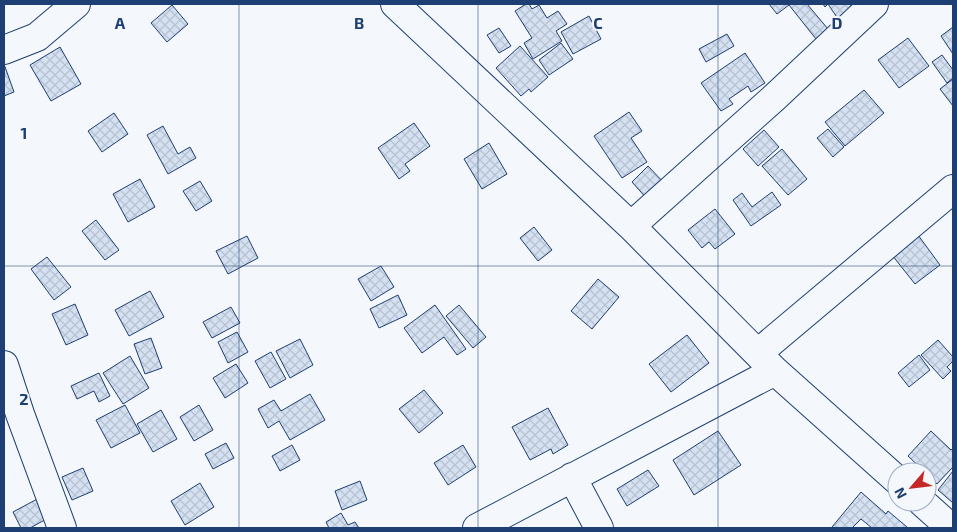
<svg xmlns="http://www.w3.org/2000/svg" width="957" height="532" font-family="'Exo 2',sans-serif">
	<style>
		.building { fill: url(#building-cross-hatch); stroke: #1d3f73 }
		.lines { fill: none; stroke-linecap: round; stroke-linejoin: round }
		.minor-casing { stroke: #1d3f73; stroke-width: 30 }
		.minor { stroke: #f4f7fb; stroke-width: 28 }
		.grid { fill: none; stroke: #1d3f73; stroke-width: 1; stroke-opacity: 0.55 }
		.grid-label { font-size: 16px; text-anchor: middle; font-weight: bold; fill: #1d3f73; stroke: #f4f7fb; stroke-width: 4; stroke-linejoin: round; paint-order: stroke }
	</style>
	<defs>
		<pattern id="building-cross-hatch" width="8" height="8" patternUnits="userSpaceOnUse" patternTransform="scale(1.25)"><rect width="8" height="8" fill="#d5e0f0"/><path d="M0 0l8 8M0 8l8-8" fill="none" stroke="#b6c1d1"/></pattern>
	</defs>
	<rect width="100%" height="100%" fill="#f4f7fb"/>
	<!-- building -->
	<path class="building" d="M526,4H529L532,9L539,5L547,18L558,11L567,24L556,31L562,41L533,59L524,43L532,38L515,11Z
		M769,4H807L828,29L816,39L789,5L777,14Z
		M823,4H850L853,9L838,19L828,4L825,7Z
		M172,5L188,24L167,42L151,23Z
		M589,16L601,39L573,54L561,32Z
		M953,27V54L941,36Z
		M499,28L511,46L499,53L487,35Z
		M727,34L734,46L706,62L699,49Z
		M908,38L929,66L899,88L878,60Z
		M561,43L573,59L549,75L539,60Z
		M520,46L548,77L531,92L529,89L521,96L496,68Z
		M60,47L81,84L51,101L30,65Z
		M745,53L765,83L751,92L748,86L729,99L733,104L721,111L701,83Z
		M942,55L953,70V78L947,83L932,62Z
		M4,64L14,92L4,96Z
		M953,79V106L940,89Z
		M864,90L884,113L845,146L825,122Z
		M629,112L642,131L631,138L647,162L622,178L594,136Z
		M114,113L128,134L102,152L88,131Z
		M414,123L430,146L405,164L410,171L399,179L378,148Z
		M163,126L178,154L190,147L196,158L168,174L147,135Z
		M828,129L844,147L833,157L817,138Z
		M764,130L779,147L758,166L743,149Z
		M489,143L507,174L482,189L464,159Z
		M782,149L807,179L788,195L762,166Z
		M648,166L665,184L648,200L632,182Z
		M140,179L155,207L128,222L113,194Z
		M200,181L212,201L196,211L183,191Z
		M772,192L781,205L751,226L733,200L742,193L752,207Z
		M715,209L735,234L715,249L709,242L702,248L688,230Z
		M96,220L119,250L105,260L82,231Z
		M534,227L552,250L538,261L520,238Z
		M918,235L940,265L915,284L892,255Z
		M247,236L258,258L228,274L216,251Z
		M47,257L71,287L54,300L31,269Z
		M381,266L394,287L371,301L358,279Z
		M598,279L619,297L592,329L571,311Z
		M150,291L164,317L129,336L115,310Z
		M398,295L407,315L379,328L370,309Z
		M75,304L88,335L66,345L52,314Z
		M435,305L466,349L457,355L444,337L422,353L404,328Z
		M459,305L486,337L473,348L446,316Z
		M231,307L240,323L212,338L203,322Z
		M237,332L248,352L228,363L218,342Z
		M687,335L709,363L671,392L649,364Z
		M151,338L162,368L145,374L134,344Z
		M300,339L313,365L290,378L276,351Z
		M938,340L953,357V361L947,367L951,371L943,379L921,355Z
		M271,352L286,379L270,388L255,361Z
		M919,355L930,370L909,387L898,373Z
		M130,356L149,388L123,404L103,373Z
		M236,364L248,383L225,398L213,378Z
		M99,373L110,396L99,402L94,391L77,399L71,386Z
		M424,390L443,413L419,433L399,409Z
		M310,394L325,420L290,440L279,421L268,428L258,409L274,400L281,411Z
		M125,405L140,433L111,448L96,420Z
		M199,405L213,430L194,441L180,417Z
		M548,408L568,445L553,454L551,449L530,460L512,427Z
		M161,410L177,439L153,452L137,424Z
		M718,431L741,465L694,495L673,460Z
		M931,431L951,450L953,448V467L937,484L927,474V472H925L908,456Z
		M226,443L234,458L213,469L205,454Z
		M292,445L300,460L280,471L272,456Z
		M463,445L476,467L448,485L434,463Z
		M83,468L93,491L72,500L62,477Z
		M648,470L659,486L627,506L617,489Z
		M953,471V503L938,490Z
		M360,481L367,500L342,510L335,491Z
		M200,483L214,507L185,525L171,501Z
		M861,492L886,514L888,511L907,527L905,528H872L861,519L852,528H833L832,527Z
		M41,497L52,516L30,528H21L13,512Z
		M341,513L348,525L355,522L359,528H329L326,522Z"/>
	<g class="lines">
		<defs>
			<path id="minor" d="M395,4L631,226L775,371L897,480
				M4,50L37,37L76,4
				M631,226L775,97L874,4
				M758,353L953,189
				M4,365L20,414L62,528
				M572,477L599,528
				M922,502L951,528
				M477,528L775,371"/>
		</defs>
		<!-- minor casing -->
		<use href="#minor" class="minor-casing"/>
		<!-- minor -->
		<use href="#minor" class="minor"/>
	</g>
	<!-- grid -->
	<path class="grid" d="M239,4V528M478,4V528M718,4V528M4,266H953"/>
	<g class="grid-label">
		<text x="120" y="29">A</text>
		<text x="359" y="29">B</text>
		<text x="598" y="29">C</text>
		<text x="837" y="29">D</text>
		<text x="24" y="139">1</text>
		<text x="24" y="405">2</text>
	</g>
	<!-- border -->
	<rect width="957" height="532" fill="none" stroke="#1d3f73" stroke-width="10"/>
	<!-- north arrow -->
	<g transform="translate(912 487) rotate(242)"><circle r="24" fill="#f4f7fb" stroke="#9eadc5"/>
	<path d="M0-4L9 19L0 12L-9 19Z" fill="#c62828"/>
	<text y="-8" font-size="14" font-weight="bold" text-anchor="middle" fill="#1d3f73">N</text>
	</g>
</svg>
